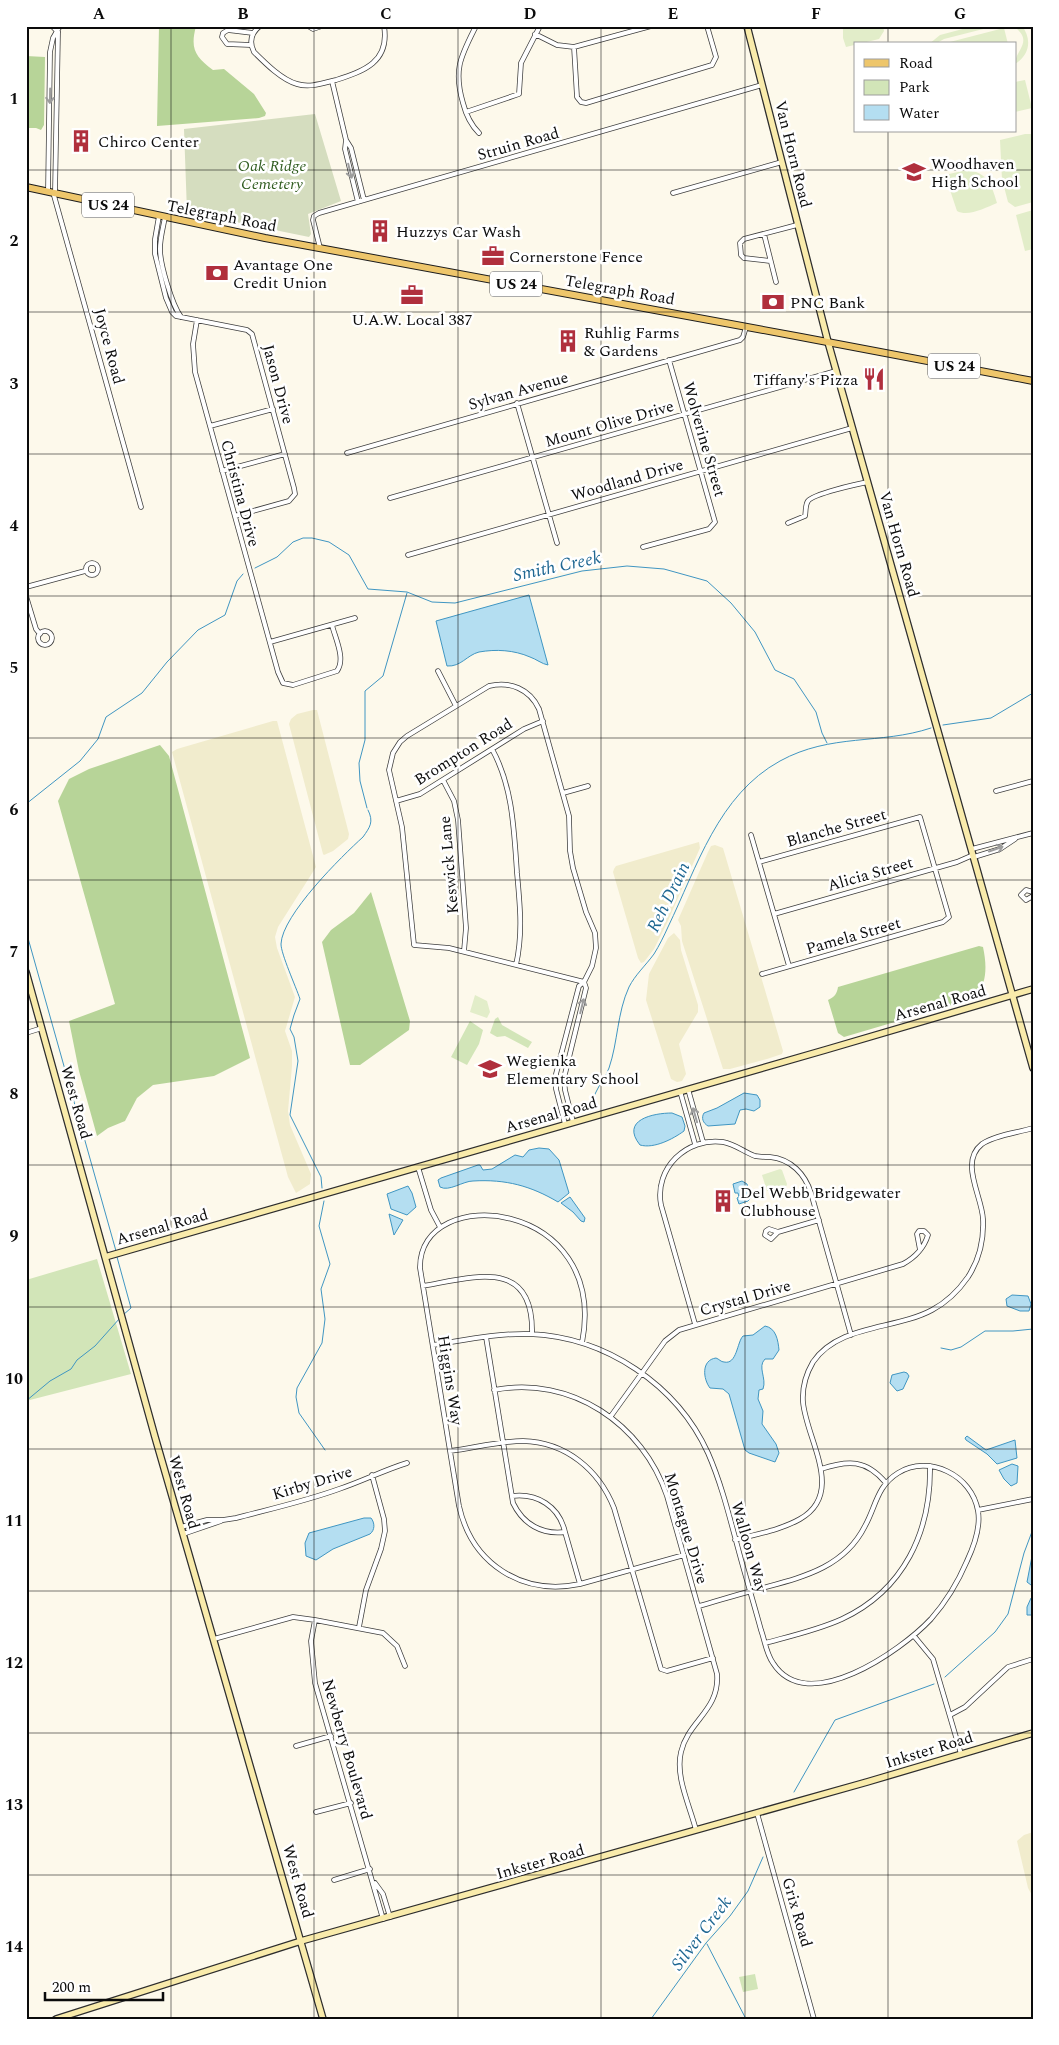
<svg xmlns="http://www.w3.org/2000/svg" width="1059" height="2045" font-family="Spectral,serif">
	<style>
		.farmland { fill: #f1eccd }
		.green { fill: #d2e5b8 }
		.forest { fill: #b7d498 }
		.cemetery { fill: #d5ddbf }
		.pitch { fill: #e2edc9 }
		.water { fill: #b4def1; stroke: #4096c2 }
		.lines { fill: none; stroke-linecap: round; stroke-linejoin: round }
		.stream { stroke: #4096c2; stroke-width: 1 }
		.street-casing { stroke: #3e3e3e; stroke-width: 5.5 }
		.secondary-casing { stroke: #2d2d2d; stroke-width: 8 }
		.primary-casing { stroke: #1c1c1c; stroke-width: 8 }
		.street { stroke: #fff; stroke-width: 4 }
		.secondary { stroke: #f9ebab; stroke-width: 5.5 }
		.primary { stroke: #eec66b; stroke-width: 6 }
		.oneway { stroke: #9d9d9d }
		.grid { fill: none; stroke: #0b0b0b; stroke-width: 1; stroke-opacity: 0.55 }
		.labels { text-anchor: middle; stroke-width: 5; stroke-linejoin: round; paint-order: stroke }
		.shield { fill: #fff; stroke: #545454; stroke-width: 1 }
		.shield-label { font-size: 15px; font-weight: bold; fill: #0b0b0b }
		.poi-label { font-size: 16px; fill: #0b0b0b; stroke: #fff; text-anchor: start }
		.street-label { font-size: 16px; fill: #0b0b0b; stroke: #fff }
		.park-label { font-size: 16px; font-style: italic; fill: #315d21; stroke: #fff }
		.water-label { font-size: 18px; font-style: italic; fill: #1f6792; stroke: #fff }
		.neatline { fill: none; stroke: #0b0b0b; stroke-width: 2 }
		.grid-label { font-size: 16px; text-anchor: middle; font-weight: bold; fill: #0b0b0b }
	</style>
	<rect width="100%" height="100%" fill="#fdf9eb"/>
	<!-- farmland -->
	<path class="farmland" d="M313,710H317L349,834L348,839L333,851L324,855L323,854L289,724L291,719L297,714Z
		M273,721H277L316,867L278,927L275,937L277,948L295,997L285,1031L292,1051V1066L288,1111L290,1125L311,1174L310,1184L296,1193L288,1177L172,752L177,749Z
		M699,842L700,848L667,923L654,949L644,962L641,963L638,958L613,872L614,869L616,866Z
		M715,845L723,848L783,1051L782,1054L767,1059L730,1069H723L682,941L681,926L678,920L708,852L711,846Z
		M674,933L680,940L681,950L698,1005V1012L679,1044L686,1074L682,1081L677,1082L671,1079L646,1000L649,974L668,938Z
		M1033,1832V1897L1028,1888L1017,1841L1024,1835Z"/>
	<!-- green -->
	<path class="green" d="M498,1017L502,1025L532,1042L528,1048L505,1036L497,1037L490,1033L495,1019Z
		M470,1021L483,1030L479,1044L467,1065L451,1057Z
		M97,1259L131,1374L26,1401V1280Z
		M755,1974L758,1989L743,1992L739,1977Z"/>
	<!-- forest -->
	<path class="forest" d="M159,26H196C190,49 195,56 213,70L224,69L254,94L266,113L265,116L259,118L157,126Z
		M26,56L45,57L44,125L41,130L36,128H26Z
		M160,745L169,756L250,1058L214,1076L153,1085L137,1098L125,1121L108,1128L97,1136L79,1071L69,1021L115,1004L58,801L69,779L89,769Z
		M371,892L410,1021L409,1030L360,1065H350L322,942L331,930L354,913Z
		M979,946L983,947C987,966 987,982 976,998L844,1037L838,1033L828,1000C835,997 837,993 838,987Z"/>
	<!-- cemetery -->
	<path class="cemetery" d="M315,114L341,201L308,214L311,234L309,237L187,212L184,129Z"/>
	<!-- pitch -->
	<path class="pitch" d="M843,26H883L884,31L879,39L846,47L843,38Z
		M974,26H995L944,39L935,44H929L940,35Z
		M1013,26H1022C1032,39 1030,55 1015,64C1015,50 1035,41 1013,26Z
		M1004,28L1008,44H942Z
		M1025,80L1032,108L1015,112V82Z
		M1025,134H1033V202L1015,207L1008,202L1002,179L1000,140Z
		M967,170C987,172 992,185 997,203C985,208 968,217 957,211L950,190L949,174Z
		M1033,210V249L1025,251L1016,215Z
		M475,995L487,1001L490,1012L487,1018L470,1012Z
		M780,1169L782,1170L787,1184L786,1187L767,1191L762,1175Z"/>
	<!-- water -->
	<path class="water" d="M529,595L548,665C542,664 536,659 530,657C514,650 496,649 479,652C467,655 461,667 447,666L436,621Z
		M744,1093L757,1095L760,1100V1107L754,1111L746,1109L740,1110L735,1124L708,1126C703,1123 701,1118 704,1113L717,1108Z
		M672,1113L682,1117L685,1126L684,1131C673,1139 654,1149 640,1145C620,1120 653,1113 672,1113Z
		M539,1148L549,1149L559,1160L569,1193L558,1202C531,1186 506,1179 473,1181C463,1181 449,1192 440,1187L438,1180L441,1178L478,1165H480L483,1170L492,1169L515,1155L523,1157L529,1150Z
		M742,1181L747,1184L751,1198L748,1201L739,1204L737,1198L739,1197L738,1193H735L733,1184Z
		M408,1186L412,1193L416,1207L407,1215L391,1209L387,1194Z
		M570,1197L585,1218L584,1222L581,1221L573,1212L561,1203Z
		M389,1214L403,1220L394,1235Z
		M1012,1295L1028,1296L1031,1304L1029,1311H1020L1007,1306L1006,1299Z
		M765,1326C776,1328 778,1340 779,1350L773,1359H765C757,1367 767,1378 763,1389L759,1390L758,1399L763,1411L762,1424L776,1444L779,1453L775,1462L749,1453L745,1450L729,1394L723,1389L710,1388C703,1379 701,1360 716,1358C719,1359 721,1362 724,1362C737,1365 737,1342 743,1336L753,1335Z
		M904,1372L907,1373L909,1376L903,1389L897,1391L890,1383L892,1375Z
		M967,1436L986,1450L1015,1440L1017,1458L997,1464L987,1454L966,1440L965,1438Z
		M1012,1464L1018,1466L1017,1483L1011,1486L1004,1479L999,1470Z
		M364,1518H371C375,1523 375,1530 370,1534L333,1549L316,1560L306,1556L305,1543L309,1533Z
		M1033,1551V1585H1031L1027,1582Z
		M1031,1598L1033,1600V1615H1027V1607Z"/>
	<g class="lines">
		<!-- stream -->
		<path class="stream" d="M255,568L277,557L293,542L303,538H312L329,542L349,555L368,589L407,592L432,602L455,603L582,571L627,566L664,569L707,581L731,603L755,632L775,670L794,679L816,712L822,733L827,743
			M943,725L991,718L1033,693
			M26,804L80,761L98,739L106,717L142,693L167,662L198,630L225,615L237,581L243,574
			M367,808L360,781L359,763L365,740V691L383,676L407,593
			M26,931L116,1251
			M591,1110C592,1104 593,1097 596,1092C600,1083 606,1077 609,1068C618,1042 617,1013 629,987C635,975 646,965 654,954C659,946 664,936 668,927C697,867 718,795 780,761C831,733 880,745 931,728
			M322,1188L321,1177L290,1115L298,1061L294,1037L290,1029L294,1015L300,999C296,987 281,954 281,944C282,915 342,856 363,837C370,827 374,822 368,810
			M324,1201L319,1226L330,1264L321,1289L325,1319L322,1343L297,1388L296,1397L299,1413L325,1450
			M117,1257L131,1308L123,1315
			M941,1348L951,1350L961,1347L985,1331H1013L1033,1329
			M26,1401L50,1381L71,1369L77,1360L95,1346L120,1318
			M945,1677L995,1632L1008,1614L1024,1553L1033,1529
			M794,1792L835,1720L934,1684
			M707,1944L746,2019
			M651,2019L706,1943L730,1916L748,1891L763,1857"/>
		<defs>
			<path id="street" d="M52,26L58,32
				M260,26C251,33 249,42 254,52C265,63 282,80 297,84C310,88 323,83 336,80C364,71 390,62 384,26
				M308,26L313,29L322,26
				M476,26C461,56 453,69 463,103C466,115 470,124 479,133
				M535,34L557,45L574,47L651,26
				M251,45L227,44L222,37L223,33L228,30L253,33
				M574,47L577,97L581,102L586,103L712,65L716,57L707,26
				M332,81L346,140L351,148L364,200
				M466,112L519,94L521,63L540,26
				M346,140L345,149L358,202
				M48,192L50,52L53,38L60,26
				M53,192L141,507
				M55,193L58,32
				M673,193L782,162
				M159,216L155,239V254L166,298L172,312L176,316L247,330L252,334L294,488L295,494L289,501L235,516
				M165,217C163,228 160,238 160,249C160,264 172,305 181,317
				M764,234L776,282
				M320,248L313,220L314,216L319,213L762,85
				M770,261L744,258L741,255L740,243L744,239L797,225
				M197,320L193,344L195,372L278,672L283,683L293,685L337,671C346,659 335,638 332,625
				M517,403L557,543
				M210,426L273,409
				M347,453L740,340L743,337L746,327
				M222,471L285,454
				M390,498L836,371
				M788,523L805,516C806,512 805,505 808,501C813,494 857,484 868,482
				M643,547L709,529L715,522L669,360
				M408,555L852,428
				M86 569a6 6 0 1 1 12 0a6 6 0 1 1-12 0Z
				M26,587L85,571
				M26,596L36,629L40,634
				M38 638a7 7 0 1 1 14 0a7 7 0 1 1-14 0Z
				M270,642L355,618
				M438,671L456,706
				M492,749C513,787 514,831 517,873C520,905 523,934 516,965
				M443,780L454,801L458,820L466,928L464,951
				M996,791L1033,781
				M563,793L588,786
				M396,801L420,794L524,729L543,721
				M751,835L789,966
				M972,849L1033,833
				M974,857L1000,849L1015,839
				M759,862L920,817L949,917L943,922L762,974
				M1033,892L1026,890L1021,895L1026,900L1033,896
				M774,914L957,862L973,855
				M26,1033L42,1028
				M688,1089L703,1142
				M680,1091L695,1144
				M573,1122L565,1090L564,1078L586,988L584,982
				M565,1124L556,1089V1074L579,986L584,982L592,966L596,948L595,933L586,912L573,868L570,851L569,816L539,709C530,689 510,681 489,686L407,736L400,742L393,753L389,770L402,827L414,945L449,948L584,982
				M418,1167L431,1210L440,1227
				M778,1232L771,1239L765,1235L766,1231L769,1229L778,1232L819,1220
				M423,1286C474,1277 534,1257 532,1334
				M695,1324L661,1205C654,1168 687,1137 723,1142C735,1144 744,1152 755,1156C760,1157 765,1157 770,1157C791,1159 805,1174 811,1193L851,1335
				M486,1337L513,1503C523,1524 542,1535 565,1532L580,1584
				M582,1343C610,1199 419,1181 420,1268L459,1506C472,1564 522,1596 580,1584L684,1555
				M433,1345C465,1340 498,1333 530,1334C606,1337 677,1385 708,1453C722,1485 730,1519 739,1552C746,1578 754,1604 761,1630C765,1641 766,1653 773,1663C807,1717 901,1651 931,1619C946,1602 958,1582 967,1561C974,1546 981,1528 978,1511C972,1475 929,1454 898,1473C877,1486 876,1506 865,1526C843,1570 798,1578 755,1590C736,1595 717,1601 699,1606
				M494,1390C571,1375 643,1424 667,1496L717,1674C720,1710 688,1721 681,1752C675,1777 690,1806 696,1830
				M611,1416L665,1341L679,1330L903,1264C914,1258 924,1248 928,1235L924,1231H919L917,1234L920,1250
				M450,1451C474,1448 499,1441 523,1441C566,1442 599,1470 614,1508L661,1669L667,1671L713,1658
				M821,1469C848,1460 866,1459 886,1483
				M512,1496C537,1493 559,1506 565,1532
				M978,1510L1033,1499
				M181,1527L207,1520H223L236,1518C270,1509 306,1501 339,1489C363,1481 384,1470 407,1463
				M183,1534L221,1521
				M735,1540C756,1534 781,1530 800,1519C846,1493 806,1439 803,1402C802,1388 806,1374 813,1362C839,1324 895,1330 932,1310C947,1302 959,1290 968,1277C979,1260 984,1239 983,1219C982,1196 959,1162 982,1144C995,1135 1017,1133 1033,1128
				M315,1620L311,1641L315,1683L383,1919
				M359,1627L366,1590L381,1549L385,1531L384,1519L372,1475
				M914,1636L933,1659L961,1754
				M214,1639L293,1617L315,1620L383,1633L397,1646L405,1666
				M765,1643C791,1636 818,1630 842,1619C904,1590 931,1532 930,1466
				M950,1715L965,1707L1008,1667L1033,1659
				M296,1746L331,1736
				M316,1812L351,1803
				M757,1813L814,2019
				M334,1880L370,1869
				M375,1883L383,1894L390,1917"/>
			<path id="secondary" d="M747,26L828,342L1033,1068
				M26,972L155,1437L323,2019
				M105,1257L825,1050L1033,989
				M56,2019L301,1941L867,1782L1033,1733"/>
			<path id="primary" d="M26,187L265,238L801,337L1033,381"/>
		</defs>
		<!-- street casing -->
		<use href="#street" class="street-casing"/>
		<!-- secondary casing -->
		<use href="#secondary" class="secondary-casing"/>
		<!-- primary casing -->
		<use href="#primary" class="primary-casing"/>
		<!-- street -->
		<use href="#street" class="street"/>
		<!-- secondary -->
		<use href="#secondary" class="secondary"/>
		<!-- primary -->
		<use href="#primary" class="primary"/>
	</g>
	<!-- one-way arrows -->
	<defs><path id="oneway-shaft" d="M-6 0H5M1.5-3L5.5 0L1.5 3" fill="none" stroke-width="1.6" stroke-linecap="round" stroke-linejoin="round" transform="scale(1.25)"/></defs>
	<g class="oneway">
		<use href="#oneway-shaft" transform="translate(50 96) rotate(91)"/>
		<use href="#oneway-shaft" transform="translate(350 171) rotate(76)"/>
		<use href="#oneway-shaft" transform="translate(996 849) rotate(-19)"/>
		<use href="#oneway-shaft" transform="translate(582 1006) rotate(-76)"/>
		<use href="#oneway-shaft" transform="translate(695 1115) rotate(-106)"/>
	</g>
	<!-- grid -->
	<path class="grid" d="M171,26V2019M314,26V2019M458,26V2019M601,26V2019M745,26V2019M888,26V44M888,131V2019M26,170H1033M26,312H1033M26,454H1033M26,596H1033M26,738H1033M26,880H1033M26,1022H1033M26,1165H1033M26,1307H1033M26,1449H1033M26,1591H1033M26,1733H1033M26,1875H1033"/>
	<!-- icons -->
	<defs>
		<symbol id="building-bare" viewBox="-9 -9 18 18"><path d="M-4-6H4V6H1V3H-1V6H-4ZM-2.5-4.3h1.7v1.8h-1.7ZM.8-4.3h1.7v1.8H.8ZM-2.5-1h1.7V.8h-1.7ZM.8-1h1.7V.8H.8Z" fill="#b02f3d" stroke="#fff" stroke-width="2.5" paint-order="stroke"/></symbol>
		<symbol id="school-bare" viewBox="-9 -9 18 18"><path d="M0-5L7-2L0 1L-7-2ZM-4 1L0 2.5L4 1V4Q0 6-4 4Z" fill="#b02f3d" stroke="#fff" stroke-width="2.5" paint-order="stroke"/></symbol>
		<symbol id="office-bare" viewBox="-9 -9 18 18"><path d="M-6-3h4V-5.5h4V-3h4V5H-6ZM-1-4.5V-3h2v-1.5ZM-6 0V1H6V0Z" fill="#b02f3d" stroke="#fff" stroke-width="2.5" paint-order="stroke"/></symbol>
		<symbol id="bank-bare" viewBox="-9 -9 18 18"><path d="M-6-4H6V4H-6ZM0-2.3a2.3 2.3 0 1 0 0 4.6a2.3 2.3 0 1 0 0-4.6Z" fill="#b02f3d" stroke="#fff" stroke-width="2.5" paint-order="stroke"/></symbol>
		<symbol id="restaurant-bare" viewBox="-9 -9 18 18"><path d="M-5-6h1v4h1v-4h1v4h1v-4h1v5L-1.5 .5V6h-2V.5L-5-1ZM5-6V6H3V1.5H1.5Q1.5-4 5-6Z" fill="#b02f3d" stroke="#fff" stroke-width="2.5" paint-order="stroke"/></symbol>
	</defs>
	<g fill-rule="evenodd">
		<use href="#building-bare" x="65" y="125" width="32" height="32"/>
		<use href="#school-bare" x="898" y="156" width="32" height="32"/>
		<use href="#building-bare" x="364" y="215" width="32" height="32"/>
		<use href="#office-bare" x="477" y="240" width="32" height="32"/>
		<use href="#bank-bare" x="201" y="257" width="32" height="32"/>
		<use href="#office-bare" x="396" y="279" width="32" height="32"/>
		<use href="#bank-bare" x="757" y="286" width="32" height="32"/>
		<use href="#building-bare" x="552" y="325" width="32" height="32"/>
		<use href="#restaurant-bare" x="858" y="363" width="32" height="32"/>
		<use href="#school-bare" x="474" y="1053" width="32" height="32"/>
		<use href="#building-bare" x="707" y="1185" width="32" height="32"/>
	</g>
	<g class="labels">
		<!-- shield labels -->
		<g class="shield">
			<rect x="82" y="192.5" width="52" height="25" rx="4"/>
			<rect x="490" y="271.5" width="52" height="25" rx="4"/>
			<rect x="928" y="353.5" width="52" height="25" rx="4"/>
		</g>
		<g class="shield-label">
			<text x="108" y="210">US 24</text>
			<text x="516" y="289">US 24</text>
			<text x="954" y="371">US 24</text>
		</g>
		<!-- poi labels -->
		<g class="poi-label">
			<text x="98" y="147">Chirco Center</text>
			<text x="931" y="169">Woodhaven<tspan x="931" dy="18">High School</tspan></text>
			<text x="396" y="237">Huzzys Car Wash</text>
			<text x="509" y="262">Cornerstone Fence</text>
			<text x="233" y="270">Avantage One<tspan x="233" dy="18">Credit Union</tspan></text>
			<text x="790" y="308">PNC Bank</text>
			<text x="412" y="325" text-anchor="middle">U.A.W. Local 387</text>
			<text x="584" y="338">Ruhlig Farms<tspan x="584" dy="18">&amp; Gardens</tspan></text>
			<text x="858" y="385" text-anchor="end">Tiffany's Pizza</text>
			<text x="506" y="1066">Wegienka<tspan x="506" dy="18">Elementary School</tspan></text>
			<text x="740" y="1198">Del Webb Bridgewater<tspan x="740" dy="18">Clubhouse</tspan></text>
		</g>
		<!-- street labels -->
		<g class="street-label">
			<text transform="translate(518 143) rotate(-16)" y="6">Struin Road</text>
			<text transform="translate(794 154) rotate(76)" y="6">Van Horn Road</text>
			<text transform="translate(222 215) rotate(11)" y="6">Telegraph Road</text>
			<text transform="translate(620 289) rotate(10)" y="6">Telegraph Road</text>
			<text transform="translate(110 346) rotate(75)" y="6">Joyce Road</text>
			<text transform="translate(279 384) rotate(75)" y="6">Jason Drive</text>
			<text transform="translate(518 390) rotate(-16)" y="6">Sylvan Avenue</text>
			<text transform="translate(609 423) rotate(-16)" y="6">Mount Olive Drive</text>
			<text transform="translate(705 439) rotate(74)" y="6">Wolverine Street</text>
			<text transform="translate(627 479) rotate(-16)" y="6">Woodland Drive</text>
			<text transform="translate(241 493) rotate(75)" y="6">Christina Drive</text>
			<text transform="translate(900 544) rotate(74)" y="6">Van Horn Road</text>
			<text transform="translate(463 751) rotate(-32)" y="6">Brompton Road</text>
			<text transform="translate(836 827) rotate(-16)" y="6">Blanche Street</text>
			<text transform="translate(448 865) rotate(-95)" y="6">Keswick Lane</text>
			<text transform="translate(870 873) rotate(-16)" y="6">Alicia Street</text>
			<text transform="translate(853 935) rotate(-16)" y="6">Pamela Street</text>
			<text transform="translate(940 1002) rotate(-16)" y="6">Arsenal Road</text>
			<text transform="translate(77 1102) rotate(74)" y="6">West Road</text>
			<text transform="translate(551 1114) rotate(-16)" y="6">Arsenal Road</text>
			<text transform="translate(162 1226) rotate(-16)" y="6">Arsenal Road</text>
			<text transform="translate(745 1297) rotate(-16)" y="6">Crystal Drive</text>
			<text transform="translate(451 1380) rotate(81)" y="6">Higgins Way</text>
			<text transform="translate(312 1482) rotate(-17)" y="6">Kirby Drive</text>
			<text transform="translate(185 1492) rotate(74)" y="6">West Road</text>
			<text transform="translate(687 1528) rotate(73)" y="6">Montague Drive</text>
			<text transform="translate(750 1547) rotate(74)" y="6">Walloon Way</text>
			<text transform="translate(348 1749) rotate(74)" y="6">Newberry Boulevard</text>
			<text transform="translate(929 1749) rotate(-17)" y="6">Inkster Road</text>
			<text transform="translate(540 1861) rotate(-16)" y="6">Inkster Road</text>
			<text transform="translate(299 1881) rotate(74)" y="6">West Road</text>
			<text transform="translate(798 1912) rotate(74)" y="6">Grix Road</text>
		</g>
		<!-- park labels -->
		<g class="park-label">
			<text x="272" y="171">Oak Ridge<tspan x="272" dy="18">Cemetery</tspan></text>
		</g>
		<!-- water labels -->
		<g class="water-label">
			<text transform="translate(557 566) rotate(-12)" y="6">Smith Creek</text>
			<text transform="translate(668 897) rotate(-64)" y="6">Reh Drain</text>
			<text transform="translate(701 1933) rotate(-53)" y="6">Silver Creek</text>
		</g>
	</g>
	<!-- border -->
	<rect width="1059" height="2045" fill="none" stroke="#ffffff" stroke-width="55"/>
	<!-- legend -->
	<rect x="854" y="42" width="162" height="90" fill="#ffffff" stroke="#9d9d9d"/>
	<rect x="864" y="59" width="25" height="8" fill="#eec66b" stroke="#9d9d9d"/>
	<text x="899" y="68" font-size="15" fill="#0b0b0b">Road</text>
	<rect x="864" y="80" width="25" height="15" fill="#d2e5b8" stroke="#9d9d9d"/>
	<text x="899" y="92" font-size="15" fill="#0b0b0b">Park</text>
	<rect x="864" y="105" width="25" height="15" fill="#b4def1" stroke="#9d9d9d"/>
	<text x="899" y="118" font-size="15" fill="#0b0b0b">Water</text>
	<!-- scale -->
	<path d="M45 1992v8h118v-8" fill="none" stroke="#0b0b0b" stroke-width="2.5"/>
	<text x="52" y="1992" font-size="15" fill="#0b0b0b" stroke="#ffffff" stroke-width="4" paint-order="stroke">200 m</text>
	<rect x="28" y="28" width="1004" height="1990" class="neatline"/>
	<g class="grid-label">
		<text x="99" y="19">A</text>
		<text x="243" y="19">B</text>
		<text x="386" y="19">C</text>
		<text x="530" y="19">D</text>
		<text x="673" y="19">E</text>
		<text x="816" y="19">F</text>
		<text x="960" y="19">G</text>
		<text x="14" y="104">1</text>
		<text x="14" y="246">2</text>
		<text x="14" y="389">3</text>
		<text x="14" y="531">4</text>
		<text x="14" y="673">5</text>
		<text x="14" y="815">6</text>
		<text x="14" y="957">7</text>
		<text x="14" y="1099">8</text>
		<text x="14" y="1241">9</text>
		<text x="14" y="1384">10</text>
		<text x="14" y="1526">11</text>
		<text x="14" y="1668">12</text>
		<text x="14" y="1810">13</text>
		<text x="14" y="1952">14</text>
	</g>
</svg>
